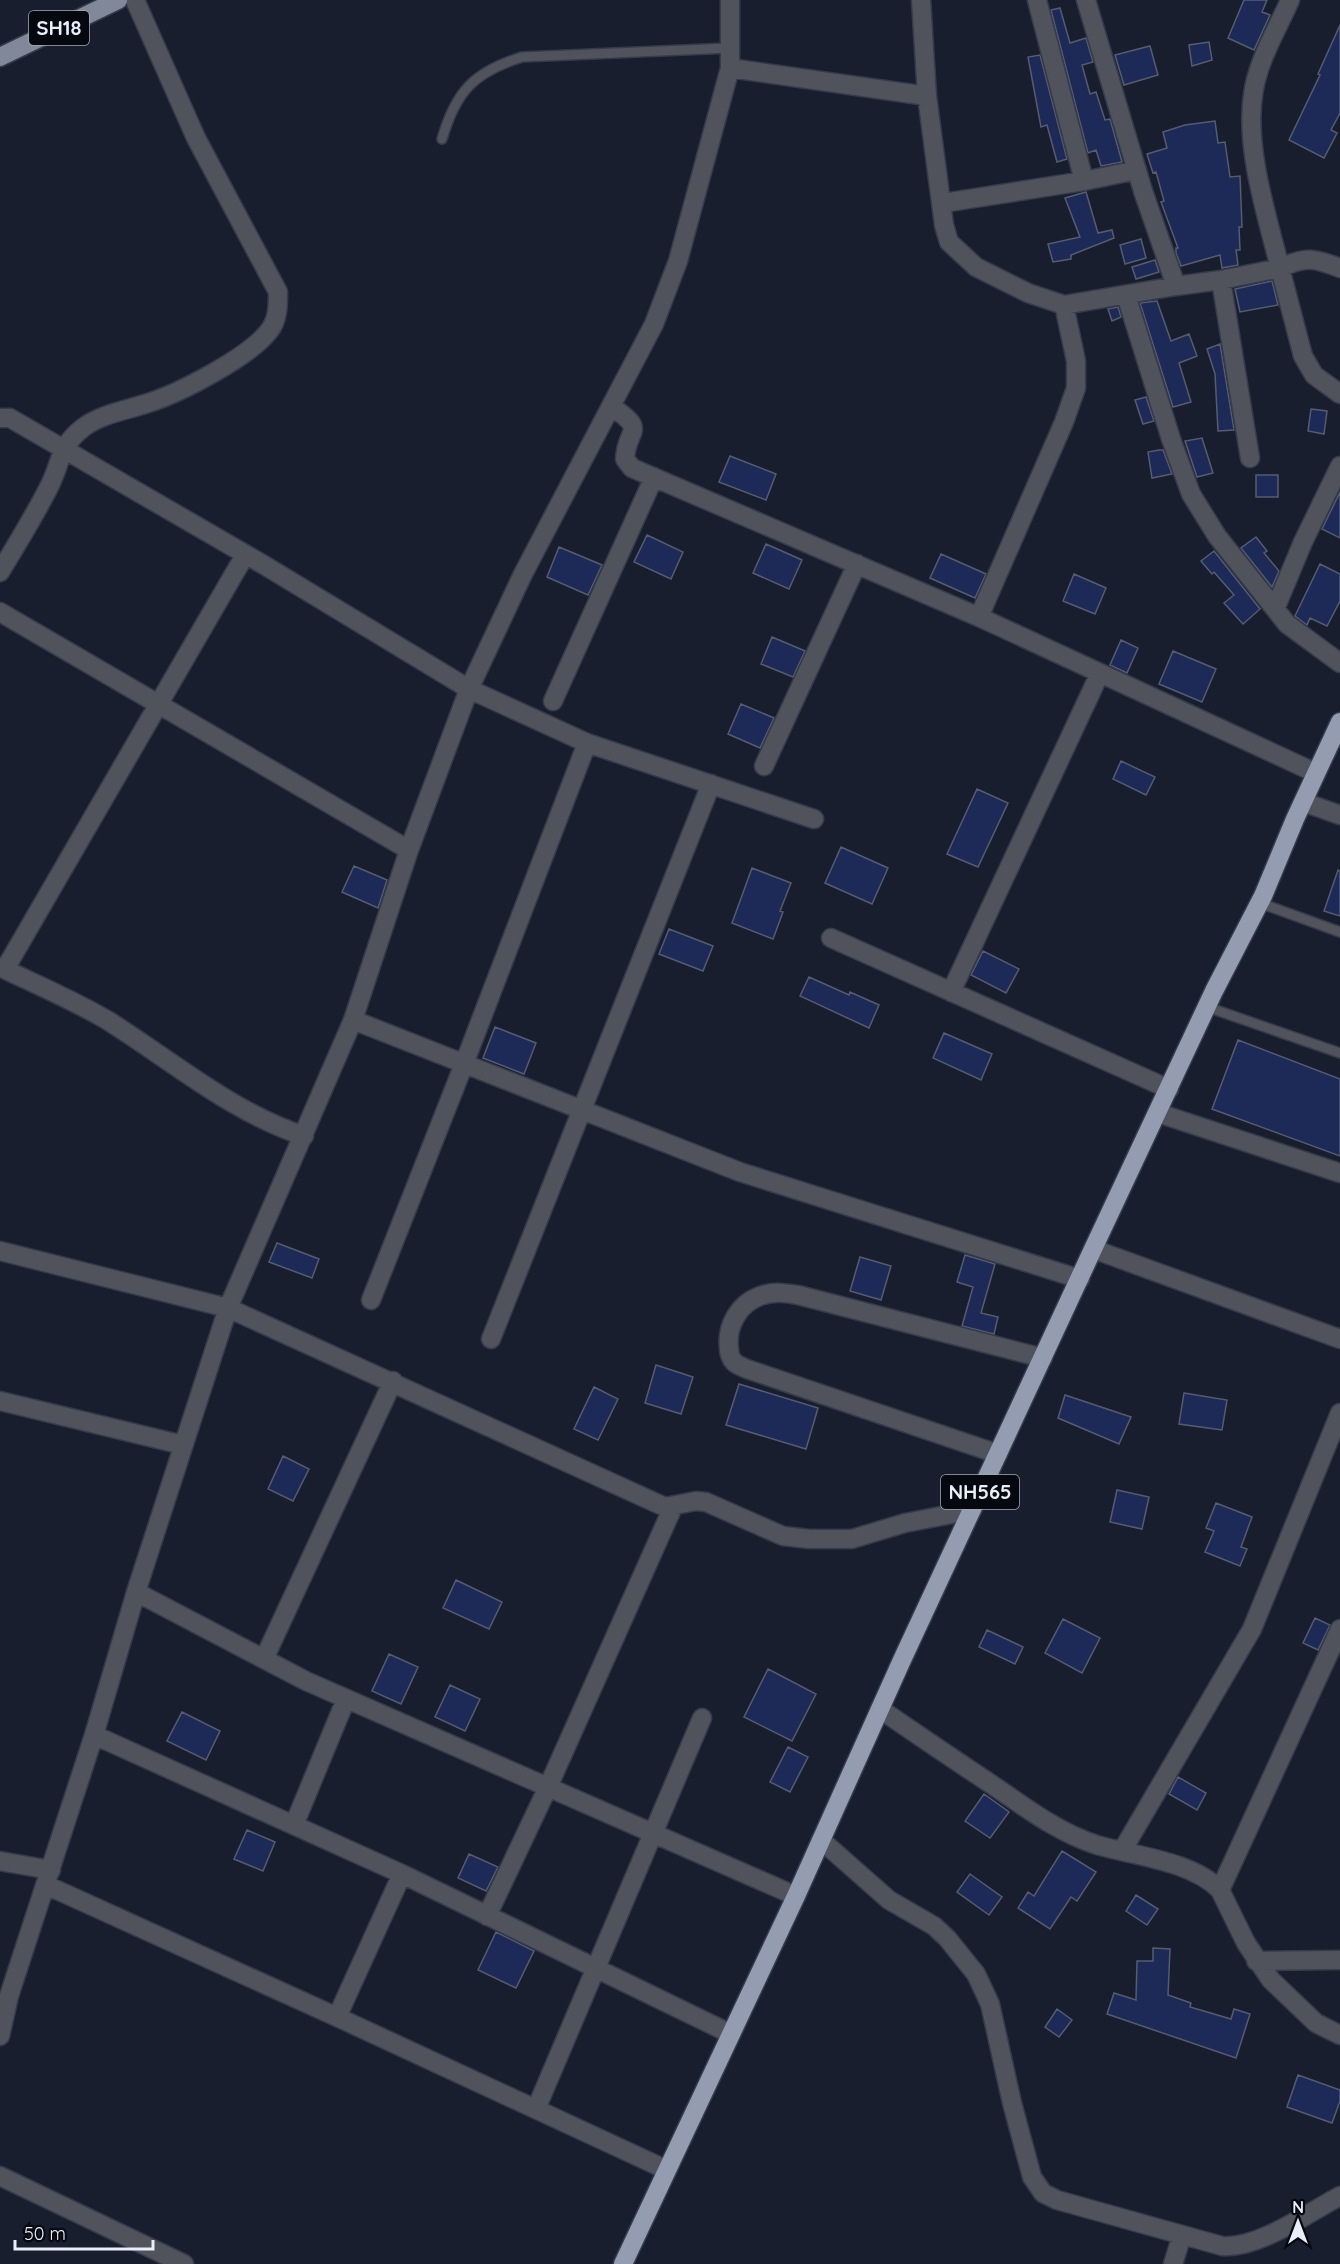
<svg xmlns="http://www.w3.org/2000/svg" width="1340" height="2264" font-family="Quicksand,sans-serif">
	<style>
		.building { fill: #1d2957; stroke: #555c70; stroke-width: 1.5 }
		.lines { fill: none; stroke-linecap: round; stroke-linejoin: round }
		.lane-casing { stroke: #353b4b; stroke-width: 12 }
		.street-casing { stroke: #353b4b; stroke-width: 21 }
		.primary-casing { stroke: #353b4b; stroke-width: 21 }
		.highway-casing { stroke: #353b4b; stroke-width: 21 }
		.lane { stroke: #50535c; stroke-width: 9 }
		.street { stroke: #50535c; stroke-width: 18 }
		.primary { stroke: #81889a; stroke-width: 18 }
		.highway { stroke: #949cb2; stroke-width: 18 }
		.labels { text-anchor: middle; stroke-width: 5; stroke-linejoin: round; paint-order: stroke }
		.shield { fill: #06080f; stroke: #a5a9b4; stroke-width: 1.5 }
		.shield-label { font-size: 20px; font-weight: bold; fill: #e9eefa }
	</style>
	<rect width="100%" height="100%" fill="#181e2e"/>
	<!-- building -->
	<path class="building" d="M1244,0H1267L1262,12L1270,15L1254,50L1228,38Z
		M1060,8L1070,43L1086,38L1093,62L1082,65L1090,94L1096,92L1105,120L1110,119L1122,162L1101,166L1096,150L1088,153L1051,10Z
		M1340,25V113L1331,130L1337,133L1324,158L1289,140L1320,75L1318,74Z
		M1209,42L1212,60L1192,66L1189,45Z
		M1150,46L1158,75L1124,85L1115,55Z
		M1040,55L1067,159L1057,162L1047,125L1041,127L1028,57Z
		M1215,121L1218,143L1225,142L1230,177L1240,176L1242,227H1239L1240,250H1236L1238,265L1222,268L1220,255L1181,266L1176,253V248H1178L1161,202L1164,201L1156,172L1153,173L1147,154L1167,148L1163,132L1185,125Z
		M1086,192L1098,233L1112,230L1114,238L1071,255V259L1053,262L1048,244L1080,237L1065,198Z
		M1141,239L1146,258L1125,264L1120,245Z
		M1155,260L1159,272L1136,279L1132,267Z
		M1272,281L1278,305L1240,312L1235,289Z
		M1157,301L1171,341L1189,334L1197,356L1179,363L1191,402L1173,407L1140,303Z
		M1118,307L1121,317L1112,321L1108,309Z
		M1220,344L1234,430L1218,431L1215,374L1207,349Z
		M1146,397L1154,421L1143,424L1135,400Z
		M1311,409L1327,411L1324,434L1308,431Z
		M1202,438L1213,473L1197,477L1185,441Z
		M1159,450H1163L1172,474L1152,478L1148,452Z
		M730,456L776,474L766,500L719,482Z
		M1256,475H1278V497H1256Z
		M1340,492V538L1322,529Z
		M647,535L683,552L671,579L634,562Z
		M1256,537L1267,551L1264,553L1279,571L1272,587L1241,548Z
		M766,544L802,560L789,589L753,573Z
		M559,547L602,565L588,595L547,577Z
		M1214,551L1260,609L1243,624L1224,603L1234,595L1214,572L1212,574L1201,561Z
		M941,554L986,574L975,598L930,578Z
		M1320,564L1340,574V601L1327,626L1310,618L1307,625L1295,616Z
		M1074,574L1106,588L1095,614L1063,601Z
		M772,637L805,651L793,677L761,664Z
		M1121,640L1138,648L1127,673L1110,665Z
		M1173,651L1216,669L1202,702L1159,684Z
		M741,704L774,718L760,748L728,734Z
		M1121,761L1155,777L1146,795L1113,779Z
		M977,789L1008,803L978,867L947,854Z
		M841,847L888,868L872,904L825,883Z
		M354,866L387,880L378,908L342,892Z
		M752,868L791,883L780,911L783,912L773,939L732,923Z
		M1338,870L1340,871V916L1324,911Z
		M669,929L713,946L703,971L659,954Z
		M983,951L1019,969L1006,993L971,975Z
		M809,977L849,995L850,992L879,1005L869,1028L800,996Z
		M495,1027L536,1043L524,1074L483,1058Z
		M944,1033L992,1054L981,1080L933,1058Z
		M1238,1040L1340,1079V1156L1212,1109Z
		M277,1243L319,1259L312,1278L269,1262Z
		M965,1255L995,1264L981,1313L998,1317L994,1334L962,1326L973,1287L957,1282Z
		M860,1257L891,1266L881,1300L850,1291Z
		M656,1365L693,1377L681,1414L645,1403Z
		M739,1384L818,1408L806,1449L726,1425Z
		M594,1387L618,1399L598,1440L574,1429Z
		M1184,1393L1227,1400L1222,1430L1179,1424Z
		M1065,1395L1131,1417L1119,1444L1058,1418Z
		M283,1456L309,1469L293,1501L268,1489Z
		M1117,1490L1149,1497L1142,1529L1110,1522Z
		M1216,1503L1252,1517L1241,1547L1247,1549L1240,1566L1205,1552L1214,1531L1206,1528Z
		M456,1580L502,1602L489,1629L443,1608Z
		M1315,1618L1330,1625L1318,1650L1303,1643Z
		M1063,1619L1100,1638L1082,1673L1045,1653Z
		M987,1630L1023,1647L1015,1664L979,1647Z
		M389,1654L418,1667L401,1704L372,1691Z
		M768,1669L816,1694L792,1741L744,1717Z
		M450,1685L480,1699L465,1731L435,1717Z
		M182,1712L220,1731L206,1760L167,1741Z
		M788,1747L808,1757L790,1792L770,1782Z
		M1178,1777L1206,1793L1197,1810L1169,1794Z
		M984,1794L1009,1812L990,1838L965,1821Z
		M247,1830L275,1842L263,1871L234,1859Z
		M1062,1851L1096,1872L1077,1901L1071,1897L1050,1929L1018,1908L1028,1892L1034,1896Z
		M469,1854L498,1867L486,1891L458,1878Z
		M970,1874L1002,1897L989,1915L957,1892Z
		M1136,1895L1158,1909L1147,1925L1126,1911Z
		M496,1932L534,1951L516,1988L478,1970Z
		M1153,1948L1170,1949L1168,1995L1191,2003L1190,2007L1231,2019L1234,2009L1250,2014L1236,2058L1107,2014L1114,1993L1136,2000L1137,1961H1153Z
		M1057,2009L1072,2020L1059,2037L1045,2027Z
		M1298,2075L1340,2090V2101L1332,2123L1287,2107Z"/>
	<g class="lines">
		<defs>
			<path id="lane" d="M442,139C456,91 474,72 522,57L730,48
				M1260,903L1340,932
				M1207,1007L1340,1053"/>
			<path id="street" d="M730,0V68L927,96L921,0
				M1086,0L1143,191L1176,286L1221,280L1280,268C1267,216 1245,148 1253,95C1257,62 1277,30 1290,0
				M927,96L944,225L949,242L976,267L1028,293L1064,305L1176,286
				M1084,181L1137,170
				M943,203L1084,181L1037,0
				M1340,268C1314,258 1306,256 1280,268L1303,356L1314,375L1340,394
				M1221,280L1250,458
				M1126,295L1171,439L1191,494L1217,536L1287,624L1340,663
				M612,407C649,432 626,428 625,459L632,468L979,617L1316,773
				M0,418H10L264,565L469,689L587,743L814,819
				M0,572C17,544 35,515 50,485C62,460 59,446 84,427C101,414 128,410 148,403C180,393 249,357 269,331C278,320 278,306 278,292L196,138L135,0
				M1275,609L1303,542L1340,466
				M0,612L409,850
				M979,617L1064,422L1076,388V361L1064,305
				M553,701L654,477
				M764,766L857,564
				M1303,802L1340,815
				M831,938L1169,1089
				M0,967C35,984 73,1000 107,1020C171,1060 231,1112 304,1136
				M5,969L245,555
				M951,992L1100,673
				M353,1020L740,1172L1080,1279
				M1158,1113L1340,1173
				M1093,1249L1340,1339
				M0,1251L228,1308L665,1507L696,1501L706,1502L783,1536L809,1539H852L905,1523L972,1510
				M371,1300L464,1064L587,743
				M491,1339L711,784
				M0,1401L183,1445
				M998,1454L747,1369C743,1367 736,1365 734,1362C731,1359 729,1353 729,1349C726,1327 738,1304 760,1296C773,1291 786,1293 798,1295L1043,1358
				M136,1592L306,1681L796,1896
				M264,1659L393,1381
				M880,1709C918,1735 956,1761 994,1786C1026,1808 1059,1833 1097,1845C1135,1856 1192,1861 1220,1890L1246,1943L1271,1980L1316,2023L1340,2035
				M94,1735L402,1874L731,2034
				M294,1825L346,1699
				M821,1840L889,1900L934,1926L947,1938L976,1974L990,2004L1012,2103L1032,2177L1043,2193L1057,2200L1222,2246C1258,2249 1308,2213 1340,2196
				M1122,1851L1252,1629L1340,1413
				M0,1861L51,1870
				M46,1885L337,2017L667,2170
				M1220,1890L1340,1629
				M487,1916L548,1787L673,1507
				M1256,1961L1340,1960
				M337,2017L402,1874
				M0,2036L9,1996L94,1735L136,1592L228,1308L353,1020L409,850L469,689L523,574L654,324L678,261L730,68
				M536,2109L702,1718
				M0,2176L184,2264
				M1173,2264L1182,2235"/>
			<path id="primary" d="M0,57L118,0"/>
			<path id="highway" d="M623,2264L796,1896L902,1660L1093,1249L1214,991L1263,896L1295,819L1340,722"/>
		</defs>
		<!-- lane casing -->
		<use href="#lane" class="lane-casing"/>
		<!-- street casing -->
		<use href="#street" class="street-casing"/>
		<!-- primary casing -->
		<use href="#primary" class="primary-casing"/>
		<!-- highway casing -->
		<use href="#highway" class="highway-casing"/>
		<!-- lane -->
		<use href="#lane" class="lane"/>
		<!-- street -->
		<use href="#street" class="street"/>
		<!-- primary -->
		<use href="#primary" class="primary"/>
		<!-- highway -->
		<use href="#highway" class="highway"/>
	</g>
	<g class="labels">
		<!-- shield labels -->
		<g class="shield">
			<rect x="29" y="11" width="60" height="34" rx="4.5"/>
			<rect x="941" y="1475" width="78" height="34" rx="4.5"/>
		</g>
		<g class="shield-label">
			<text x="59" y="35">SH18</text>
			<text x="980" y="1499">NH565</text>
		</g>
	</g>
	<!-- north arrow -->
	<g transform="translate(1298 2222)" stroke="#06080f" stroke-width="4.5" paint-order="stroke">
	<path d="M0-4.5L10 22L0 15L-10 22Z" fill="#e9eefa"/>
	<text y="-9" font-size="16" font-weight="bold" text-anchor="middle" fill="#e9eefa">N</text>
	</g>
	<!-- scale -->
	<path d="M15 2240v9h138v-9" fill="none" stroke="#e9eefa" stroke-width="3"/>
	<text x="24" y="2240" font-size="18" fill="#e9eefa" stroke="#06080f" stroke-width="4.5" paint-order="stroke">50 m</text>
</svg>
